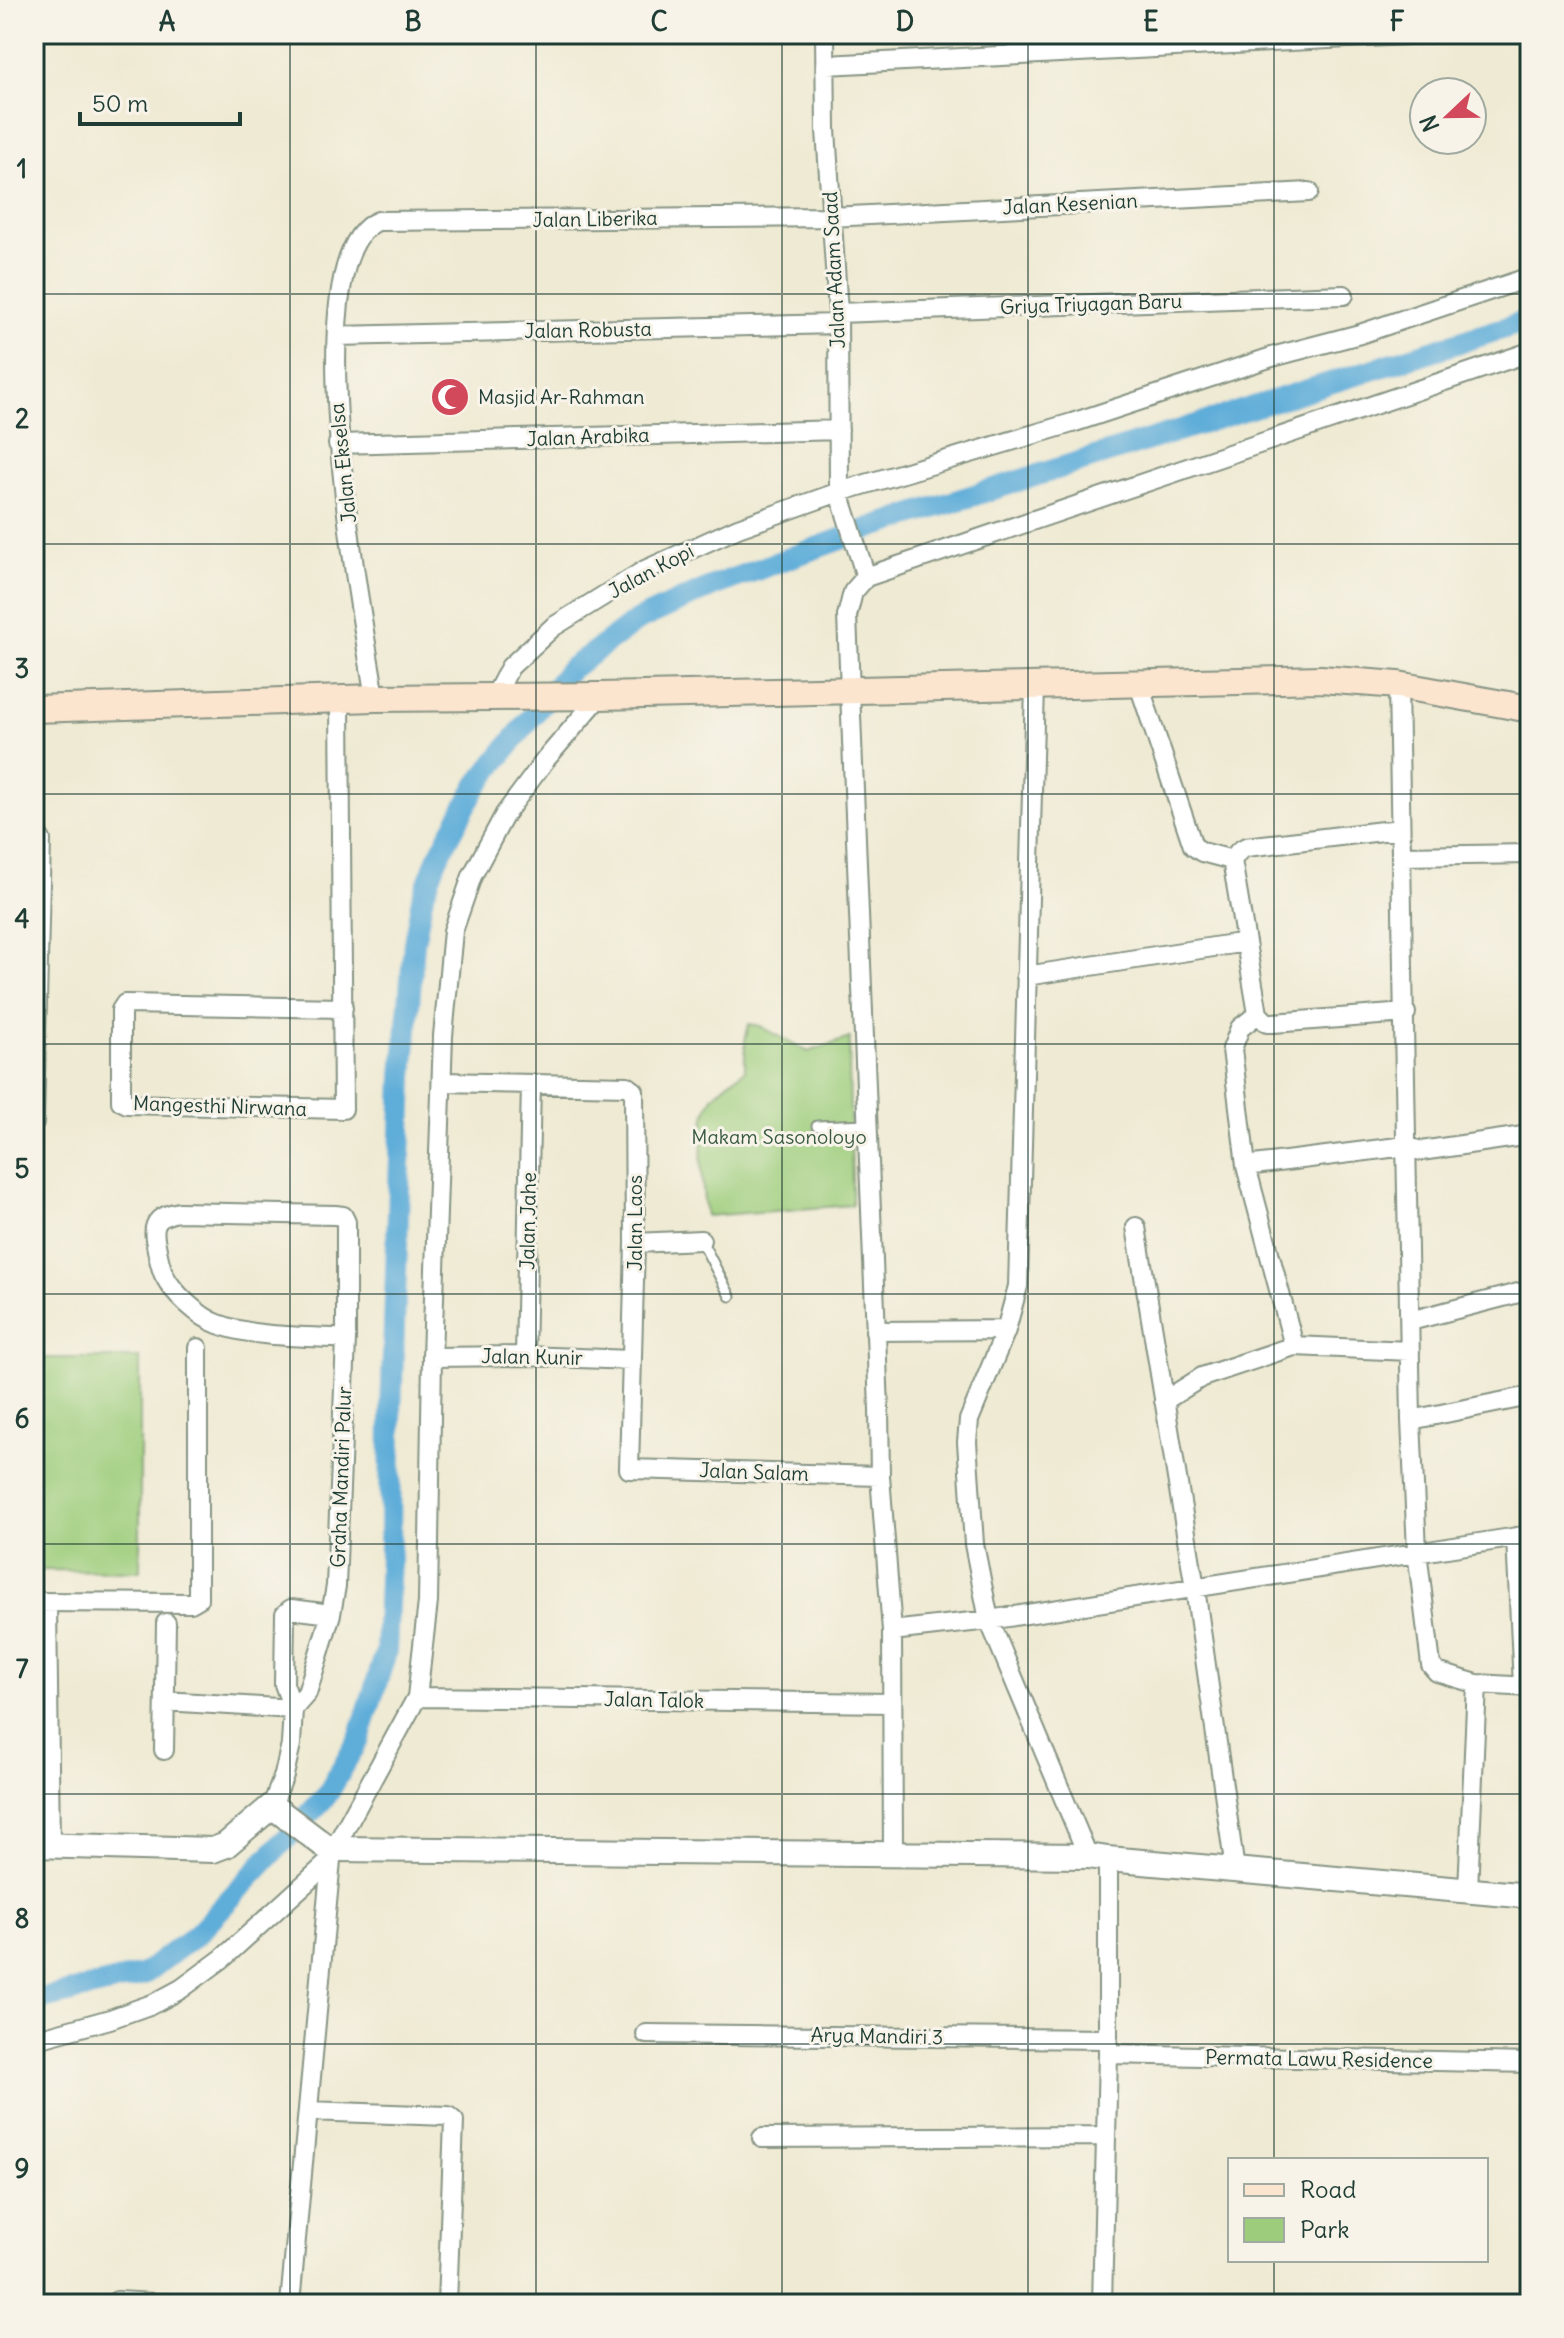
<svg xmlns="http://www.w3.org/2000/svg" width="1564" height="2338" font-family="Delius,sans-serif">
	<style>
		.green { fill: #9dcd7c; stroke: #5e8558; stroke-width: 2 }
		.lines { fill: none; stroke-linecap: round; stroke-linejoin: round }
		.canal { stroke: #5fadd9; stroke-width: 22 }
		.service-casing { stroke: #879484; stroke-width: 13 }
		.minor-casing { stroke: #879484; stroke-width: 22 }
		.tertiary-casing { stroke: #879484; stroke-width: 28 }
		.secondary-casing { stroke: #879484; stroke-width: 30 }
		.service { stroke: #fff; stroke-width: 9 }
		.minor { stroke: #fff; stroke-width: 18 }
		.tertiary { stroke: #fff; stroke-width: 24 }
		.secondary { stroke: #fbe5cf; stroke-width: 26 }
		.grid { fill: none; stroke: #1f3d34; stroke-width: 2; stroke-opacity: 0.55 }
		.labels { text-anchor: middle; stroke-width: 6; stroke-linejoin: round; paint-order: stroke }
		.street-label { font-size: 20px; fill: #1f3d34; stroke: #f7f3e8 }
		.poi-label { font-size: 20px; fill: #1f3d34; stroke: #f7f3e8; text-anchor: start }
		.park-label { font-size: 20px; fill: #385a42; stroke: #f7f3e8 }
		.neatline { fill: none; stroke: #1f3d34; stroke-width: 3 }
		.grid-label { font-size: 26px; text-anchor: middle; font-weight: bold; fill: #1f3d34 }
	</style>
	<rect width="100%" height="100%" fill="#f7f3e8"/>
	<filter id="ink" filterUnits="userSpaceOnUse"><feTurbulence type="fractalNoise" baseFrequency=".0125" numOctaves="2"/><feDisplacementMap in="SourceGraphic" scale="16" xChannelSelector="R" yChannelSelector="G"/><feConvolveMatrix kernelMatrix="1 2 1 2 8 2 1 2 1" color-interpolation-filters="sRGB"/></filter>
	<filter id="wash" filterUnits="userSpaceOnUse"><feTurbulence type="fractalNoise" baseFrequency=".006" numOctaves="4" result="noise"/><feDisplacementMap in="SourceGraphic" scale="32" xChannelSelector="R" yChannelSelector="G"/><feGaussianBlur stdDeviation="1.8" result="paint"/><feColorMatrix in="noise" values="0 0 0 0 0 0 0 0 0 0 0 0 0 0 0 0 0 1.4 0 .05"/><feComposite in="paint" operator="in"/></filter>
	<g filter="url(#wash)">
		<rect width="100%" height="100%" fill="#efead3"/>
		<!-- green -->
		<path class="green" d="M749,1024L760,1026L808,1052L850,1038C847,1094 853,1149 852,1205L706,1216C702,1188 696,1123 712,1099C719,1088 735,1078 745,1070V1041Z
			M34,1358H140V1571L34,1570Z"/>
		<g class="lines">
			<!-- canal -->
			<path class="canal" d="M34,2001L143,1975L197,1934L327,1795L359,1739L386,1652L390,1556L391,1411L403,1076L414,943L422,899L437,859L476,787L569,670L638,620L713,586L876,526L1530,320"/>
		</g>
	</g>
	<g filter="url(#ink)">
		<g class="lines">
			<defs>
				<path id="service" d="M817,1126L866,1124
					M701,1240L730,1296"/>
				<path id="minor" d="M825,34L826,130L838,313L839,492L866,577L853,592L847,616L879,1409L880,1476L892,1631L893,1852
					M826,65L1427,34
					M838,313L1344,295
					M337,336L838,324
					M338,444L839,430
					M866,577L1530,352
					M1138,682L1193,846L1202,852L1232,860
					M1398,685L1411,1420L1417,1551L1431,1665L1437,1672L1477,1684L1468,1890
					M1035,687L1018,1286L1006,1330L969,1420L967,1442L974,1544L989,1620L1088,1856
					M495,696L510,667L553,627L645,570L738,528L839,492L1072,423L1272,357L1360,334L1530,277
					M375,698C363,620 292,255 378,221L831,217L1309,192
					M340,699L343,1109L127,1104L121,1101V1010L125,1004L343,1008
					M34,829L41,840L34,1123
					M1400,829L1246,847L1239,851L1232,860L1258,1014L1267,1023H1273L1406,1013
					M1402,856L1530,854
					M1026,976L1246,942
					M1258,1014L1240,1028L1232,1049L1246,1166L1294,1346
					M443,1082L627,1086L634,1091L635,1243L629,1469L880,1476
					M1246,1166L1406,1146L1421,1151L1530,1135
					M1136,1227L1195,1588L1235,1870
					M635,1243L701,1240
					M1410,1321L1530,1290
					M875,1331L1006,1330
					M525,1356L531,1085
					M432,1357L525,1356L632,1360
					M1164,1401L1202,1377L1294,1346L1410,1351
					M1411,1420L1530,1396
					M1516,1537L1523,1686
					M34,1602L191,1603L198,1599V1348
					M47,1603L50,1845
					M892,1631L989,1620L1530,1535
					M1477,1684L1530,1687
					M417,1697L891,1703
					M165,1701L293,1709L284,1684L285,1614L291,1609L331,1614
					M164,1750L166,1623
					M272,1806L284,1775L291,1744L293,1709L307,1693L331,1614L336,1586L346,1339V1222L343,1216L335,1215L179,1212C162,1215 152,1220 155,1239C157,1250 159,1264 164,1275C173,1293 199,1317 218,1324C254,1338 307,1336 346,1339
					M646,2034L1108,2039
					M34,2040L110,2019L155,2003L181,1989L223,1958L331,1860
					M1108,2054L1530,2063
					M308,2111L448,2116L454,2121L447,2304
					M762,2138L1106,2136
					M117,2301L173,2304
					M290,2304L331,1860L334,1849L417,1697L428,1602L432,1357L443,1036L453,931L472,876L505,814L546,759L600,696
					M1102,2304L1108,2054V1859"/>
				<path id="tertiary" d="M34,1845L213,1850L226,1845L272,1806L325,1846L334,1849L1088,1856L1108,1859L1530,1896"/>
				<path id="secondary" d="M34,709L375,698L600,696L1321,679L1398,685L1530,709"/>
			</defs>
			<!-- service casing -->
			<use href="#service" class="service-casing"/>
			<!-- minor casing -->
			<use href="#minor" class="minor-casing"/>
			<!-- tertiary casing -->
			<use href="#tertiary" class="tertiary-casing"/>
			<!-- secondary casing -->
			<use href="#secondary" class="secondary-casing"/>
			<!-- service -->
			<use href="#service" class="service"/>
			<!-- minor -->
			<use href="#minor" class="minor"/>
			<!-- tertiary -->
			<use href="#tertiary" class="tertiary"/>
			<!-- secondary -->
			<use href="#secondary" class="secondary"/>
		</g>
	</g>
	<!-- grid -->
	<path class="grid" d="M290,34V2304M536,34V2304M782,34V2304M1028,34V2304M1274,34V2160M34,294H1530M34,544H1530M34,794H1530M34,1044H1530M34,1294H1530M34,1544H1530M34,1794H1530M34,2044H1530M1274,2260V2304"/>
	<!-- icons -->
	<defs>
		<symbol id="mosque-disc" viewBox="-11 -11 22 22"><circle r="9.5" fill="#d1495b" stroke="#f7f3e8"/><path d="M3.5-4.9A6 6 0 1 0 3.5 4.9A5 5 0 1 1 3.5-4.9Z" fill="#fff"/></symbol>
	</defs>
	<g fill-rule="evenodd">
		<use href="#mosque-disc" x="428" y="375" width="44" height="44"/>
	</g>
	<g class="labels">
		<!-- street labels -->
		<g class="street-label">
			<text transform="translate(1070 204) rotate(-3)" y="7">Jalan Kesenian</text>
			<text transform="translate(595 219) rotate(-1)" y="7">Jalan Liberika</text>
			<text transform="translate(834 270) rotate(-93)" y="7">Jalan Adam Saad</text>
			<text transform="translate(1091 304) rotate(-2)" y="7">Griya Triyagan Baru</text>
			<text transform="translate(588 330) rotate(-1)" y="7">Jalan Robusta</text>
			<text transform="translate(588 437) rotate(-2)" y="7">Jalan Arabika</text>
			<text transform="translate(343 463) rotate(-96)" y="7">Jalan Ekselsa</text>
			<text transform="translate(651 571) rotate(-28)" y="7">Jalan Kopi</text>
			<text transform="translate(220 1106) rotate(2)" y="7">Mangesthi Nirwana</text>
			<text transform="translate(528 1221) rotate(-89)" y="7">Jalan Jahe</text>
			<text transform="translate(635 1223) rotate(-90)" y="7">Jalan Laos</text>
			<text transform="translate(532 1357) rotate(1)" y="7">Jalan Kunir</text>
			<text transform="translate(754 1472) rotate(2)" y="7">Jalan Salam</text>
			<text transform="translate(341 1477) rotate(-88)" y="7">Graha Mandiri Palur</text>
			<text transform="translate(654 1700) rotate(1)" y="7">Jalan Talok</text>
			<text transform="translate(877 2036) rotate(1)" y="7">Arya Mandiri 3</text>
			<text transform="translate(1319 2059) rotate(1)" y="7">Permata Lawu Residence</text>
		</g>
		<!-- poi labels -->
		<g class="poi-label">
			<text x="478" y="404">Masjid Ar-Rahman</text>
		</g>
		<!-- park labels -->
		<g class="park-label">
			<text x="779" y="1144">Makam Sasonoloyo</text>
		</g>
	</g>
	<!-- margin -->
	<rect width="1564" height="2338" fill="none" stroke="#f7f3e8" stroke-width="88"/>
	<!-- legend -->
	<rect x="1228" y="2158" width="260" height="104" fill="#f7f3e8" stroke="#a1aaa0" stroke-width="2"/>
	<rect x="1244" y="2184" width="40" height="12" fill="#fbe5cf" stroke="#a1aaa0" stroke-width="2"/>
	<text x="1300" y="2198" font-size="24" fill="#1f3d34">Road</text>
	<rect x="1244" y="2218" width="40" height="24" fill="#9dcd7c" stroke="#a1aaa0" stroke-width="2"/>
	<text x="1300" y="2238" font-size="24" fill="#1f3d34">Park</text>
	<!-- north arrow -->
	<g transform="translate(1448 116) rotate(248)"><circle r="38" fill="#f7f3e8" stroke="#a1aaa0" stroke-width="2"/>
	<path d="M0-6L14 30L0 20L-14 30Z" fill="#d1495b"/>
	<text y="-12" font-size="22" font-weight="bold" text-anchor="middle" fill="#1f3d34">N</text>
	</g>
	<!-- scale -->
	<path d="M80 112v12h160v-12" fill="none" stroke="#1f3d34" stroke-width="4"/>
	<text x="92" y="112" font-size="24" fill="#1f3d34" stroke="#f7f3e8" stroke-width="6" paint-order="stroke">50 m</text>
	<rect x="44" y="44" width="1476" height="2250" class="neatline"/>
	<g class="grid-label">
		<text x="167" y="31">A</text>
		<text x="413" y="31">B</text>
		<text x="659" y="31">C</text>
		<text x="905" y="31">D</text>
		<text x="1151" y="31">E</text>
		<text x="1397" y="31">F</text>
		<text x="22" y="178">1</text>
		<text x="22" y="428">2</text>
		<text x="22" y="678">3</text>
		<text x="22" y="928">4</text>
		<text x="22" y="1178">5</text>
		<text x="22" y="1428">6</text>
		<text x="22" y="1678">7</text>
		<text x="22" y="1928">8</text>
		<text x="22" y="2178">9</text>
	</g>
</svg>
